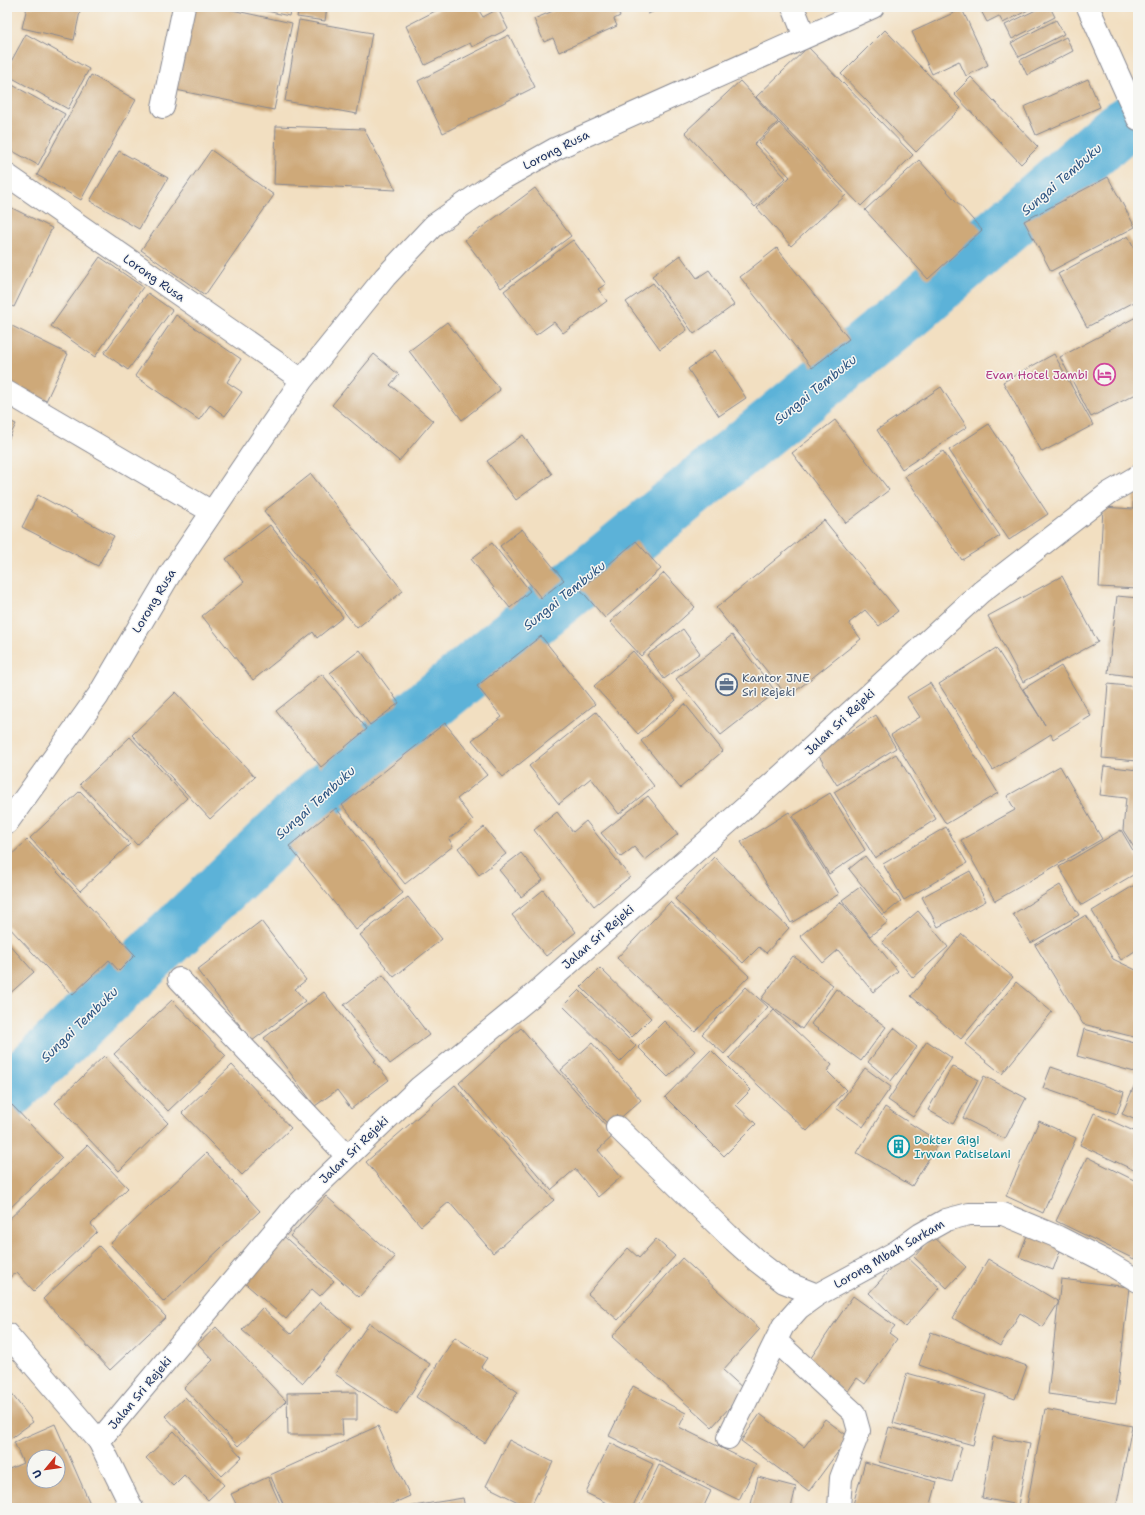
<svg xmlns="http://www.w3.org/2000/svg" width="1145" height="1515" font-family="'Shantell Sans',sans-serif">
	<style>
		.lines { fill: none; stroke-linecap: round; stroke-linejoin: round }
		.river { stroke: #5bb2d8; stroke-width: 55 }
		.building { fill: #cea979; fill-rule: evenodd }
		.minor-casing { stroke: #868790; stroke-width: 24 }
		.tertiary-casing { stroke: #868790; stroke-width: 24 }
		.secondary-casing { stroke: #868790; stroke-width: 24 }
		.minor { stroke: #fff; stroke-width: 22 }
		.tertiary { stroke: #fff; stroke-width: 22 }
		.secondary { stroke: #fff; stroke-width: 22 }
		.labels { text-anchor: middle; stroke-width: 3; stroke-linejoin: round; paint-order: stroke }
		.street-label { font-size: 12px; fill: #1b2f5e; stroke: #f6f6f2 }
		.hotel-label { font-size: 12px; fill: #b23c85; stroke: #f6f6f2; text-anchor: end }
		.service-label { font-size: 12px; fill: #4e5e75; stroke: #f6f6f2; text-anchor: start }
		.culture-label { font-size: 12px; fill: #0d838f; stroke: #f6f6f2; text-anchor: start }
		.water-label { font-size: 13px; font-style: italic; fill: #2e5683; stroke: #f6f6f2 }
	</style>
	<rect width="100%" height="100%" fill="#f6f6f2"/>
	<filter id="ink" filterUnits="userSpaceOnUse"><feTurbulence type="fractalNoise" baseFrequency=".025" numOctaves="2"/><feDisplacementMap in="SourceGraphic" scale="8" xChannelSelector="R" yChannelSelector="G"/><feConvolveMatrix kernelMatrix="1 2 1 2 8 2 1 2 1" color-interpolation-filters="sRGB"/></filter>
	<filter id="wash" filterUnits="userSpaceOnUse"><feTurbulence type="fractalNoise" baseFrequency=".012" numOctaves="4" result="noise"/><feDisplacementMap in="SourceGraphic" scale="16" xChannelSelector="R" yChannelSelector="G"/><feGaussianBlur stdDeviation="0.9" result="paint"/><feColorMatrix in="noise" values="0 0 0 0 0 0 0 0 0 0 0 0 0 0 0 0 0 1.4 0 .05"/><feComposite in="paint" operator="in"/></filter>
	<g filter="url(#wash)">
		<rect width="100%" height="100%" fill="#f2dfc1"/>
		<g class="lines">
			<!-- river -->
			<path class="river" d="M7,1093L322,793L906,314L1117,130L1138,116"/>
		</g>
		<g id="blocks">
			<!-- building -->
			<path class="building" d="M27,7H81L74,40L22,28Z
				M192,7H218L292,23L274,110L176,90Z
				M249,7H291L289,16Z
				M299,7H327L325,21L297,17Z
				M443,7H483L478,9L483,17L498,9L508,29L472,47L470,43L425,65L406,26Z
				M551,7H616L620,16L614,19L617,26L559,52L553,38L544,42L534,19L553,11Z
				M645,7H664L648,14Z
				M979,7H1034L1003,23L999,16L987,22Z
				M1042,7H1050L1055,17L1012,39L1005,25Z
				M962,9L988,65L966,76L959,61L932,74L912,32Z
				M299,20L372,33L357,114L285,101Z
				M1056,20L1064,34L1019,57L1011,43Z
				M885,30L961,108L916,152L841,74Z
				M26,34L89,69L68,109L7,75V69Z
				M509,35L535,87L443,133L418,81Z
				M1066,37L1073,51L1027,75L1020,60Z
				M808,47L913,155L861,206L756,97Z
				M91,75L136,100L81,200L37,175Z
				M971,77L1038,147L1021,164L954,94Z
				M1088,79L1100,107L1036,135L1024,107Z
				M740,81L778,122L754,144L786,178L755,207L685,132Z
				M7,82L65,114L38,165L7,148Z
				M779,123L846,195L791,246L757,208L790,177L758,143Z
				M276,126L364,129L396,190L274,184Z
				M211,150L274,195L205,295L141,250Z
				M119,151L168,178L139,229L90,201Z
				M919,160L982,230L928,279L865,210Z
				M1108,177L1135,227L1051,271L1024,221Z
				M535,188L571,236L501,288L465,240Z
				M10,207L52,228L14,307L7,304V213Z
				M1128,236L1138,255V300L1087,327L1058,274Z
				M573,240L606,284L598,289L607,301L563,333L554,322L536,335L504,291Z
				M777,248L849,339L812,368L740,277Z
				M680,255L697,278L709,270L734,305L694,334L652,276Z
				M100,257L143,287L95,357L51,326Z
				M653,283L687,330L660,349L626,302Z
				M148,293L172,310L128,370L104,353Z
				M176,315L241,359L227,382L242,392L225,416L210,405L199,420L135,376Z
				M1138,316V393L1091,417L1060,357Z
				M7,318L10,319L8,324L68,354L46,401L7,382Z
				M447,322L500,390L462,420L409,351Z
				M715,350L746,398L719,416L688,369Z
				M374,354L399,375L390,385L433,421L399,461L332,405Z
				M1054,354L1093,425L1042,452L1003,382Z
				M941,387L967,427L902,469L877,430Z
				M7,420L16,424L7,442Z
				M835,420L889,490L846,523L792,453Z
				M989,424L1048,514L1009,540L949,450Z
				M523,435L552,474L516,500L487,461Z
				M943,451L1000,536L962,560L905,476Z
				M311,474L403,591L357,628L264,511Z
				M1134,483L1138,484V589L1099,587L1103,507L1133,509Z
				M38,495L114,536L98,566L22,527Z
				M824,520L898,611L879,626L865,610L849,623L861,639L788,697L716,608Z
				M270,525L343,617L317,638L313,632L253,680L202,616L244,582L226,559Z
				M522,529L564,580L541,598L500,546Z
				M636,541L661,569L605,618L580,589Z
				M492,543L530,591L510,608L471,559Z
				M664,573L695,607L641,656L610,622Z
				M1062,576L1098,642L1023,682L988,616Z
				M1117,596L1138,598V677L1108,673Z
				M683,629L700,653L664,679L647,655Z
				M732,635L776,692L721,735L676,679Z
				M541,636L595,704L503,777L472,740L502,717L477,686Z
				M996,648L1045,725L1023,689L1061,666L1091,716L1053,739L1051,734L993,770L939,684Z
				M360,650L399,703L370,725L330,673Z
				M633,651L676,700L638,734L594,686Z
				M322,674L367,729L321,767L276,711Z
				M930,683L998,793L946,824L891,735L920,717L907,697Z
				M1108,684L1138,687V761L1102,758Z
				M176,692L255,777L210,819L132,735Z
				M685,704L723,751L680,788L641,741Z
				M596,712L654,786L619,814L591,778L559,804L529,766Z
				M876,715L896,748L837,785L817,753Z
				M445,723L487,775L457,799L473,820L449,839L453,846L405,884L342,805Z
				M130,737L187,798L137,845L80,784Z
				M896,754L936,819L875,858L834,792Z
				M1060,766L1102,839L995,901L961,840L1015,810L1007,796Z
				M1104,766L1138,770V854L1123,830L1126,798L1100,795Z
				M80,791L130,844L80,891L30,838Z
				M830,793L865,850L829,874L793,816Z
				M648,796L678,834L645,860L634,847L621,857L601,833Z
				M336,808L403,893L356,930L289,846Z
				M557,812L573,832L586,821L630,877L594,906L534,830Z
				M789,812L839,894L791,923L741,842Z
				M484,827L506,854L479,875L458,848Z
				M946,827L967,863L904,900L883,864Z
				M1121,830L1138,859V872L1082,905L1059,867Z
				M27,840L135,955L119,971L109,960L72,995L7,925V859Z
				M521,853L543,880L521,897L499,870Z
				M865,856L901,901L885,914L849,869Z
				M714,857L789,928L766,953L759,947L743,963L675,899Z
				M970,871L986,901L938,927L922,897Z
				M1138,883V949L1121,960L1092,911Z
				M1060,885L1079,915L1031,943L1013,914Z
				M860,887L888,922L870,936L842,900Z
				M543,890L576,932L546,956L512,915Z
				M408,897L442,939L394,977L360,935Z
				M670,902L749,976L695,1032L617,958Z
				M841,902L898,971L873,992L838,950L823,963L800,936Z
				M918,911L948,947L913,978L882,942Z
				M1086,915L1113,959L1138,971V1038L1083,1024L1035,945Z
				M261,921L306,980L295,989L305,1001L252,1041L197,970Z
				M962,934L1013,977L961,1039L911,996Z
				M7,942L34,972L7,996Z
				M793,956L833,985L802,1029L761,999Z
				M600,968L651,1018L632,1037L581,987Z
				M383,975L429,1035L390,1064L344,1005Z
				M1016,982L1052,1012L1002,1074L965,1044Z
				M746,987L768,1007L724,1054L702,1034Z
				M836,989L886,1027L861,1061L811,1024Z
				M579,990L636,1046L620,1062L563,1006Z
				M324,992L376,1060L374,1061L389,1080L351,1109L337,1090L315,1106L264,1038Z
				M172,1000L226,1056L168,1111L114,1054Z
				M774,1010L832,1065L827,1071L846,1090L807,1131L729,1058Z
				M664,1021L695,1051L668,1077L638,1047Z
				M521,1028L614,1135L598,1150L621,1177L598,1197L575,1169L551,1190L459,1083Z
				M894,1028L917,1047L891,1081L868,1062Z
				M1084,1029L1138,1044V1073L1077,1056Z
				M927,1041L952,1058L913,1117L888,1100Z
				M592,1043L641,1100L610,1127L561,1070Z
				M711,1050L751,1090L736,1105L756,1124L724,1156L665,1097Z
				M104,1056L168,1123L119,1171L55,1103Z
				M232,1065L291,1128L242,1175L182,1113Z
				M952,1066L978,1080L953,1124L928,1110Z
				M1051,1067L1124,1092L1117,1114L1043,1088Z
				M865,1068L891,1087L863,1127L836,1108Z
				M984,1076L1026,1098L1005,1139L963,1118Z
				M1135,1084L1138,1085V1121L1122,1114Z
				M455,1085L554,1200L493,1253L449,1202L421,1226L366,1162Z
				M12,1105L62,1158L7,1211V1110Z
				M885,1107L939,1142L912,1186L857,1153Z
				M1094,1113L1138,1133V1172L1080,1145Z
				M1039,1121L1076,1138L1043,1213L1006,1196Z
				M87,1145L128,1188L91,1224L97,1232L34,1291L16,1272L8,1279L7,1278V1221Z
				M206,1153L260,1211L164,1302L110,1244Z
				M1087,1157L1138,1182V1250L1134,1259L1056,1221Z
				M326,1196L395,1257L359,1297L290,1236Z
				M1029,1230L1063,1243L1053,1270L1019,1257Z
				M280,1233L334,1281L320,1296L312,1289L286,1319L240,1279Z
				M933,1236L966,1267L947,1288L914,1257Z
				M656,1239L675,1256L618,1320L588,1294L628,1248L639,1258Z
				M99,1246L166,1317L110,1370L43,1299Z
				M904,1254L940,1288L905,1327L869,1293Z
				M682,1258L760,1329L723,1370L745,1390L712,1427L612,1337Z
				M988,1259L1059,1302L1043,1327L1020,1313L1000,1346L953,1318Z
				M1061,1279L1129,1287L1116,1403L1048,1394Z
				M853,1296L895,1326L889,1333L897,1339L865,1384L857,1378L846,1394L806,1365Z
				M320,1302L351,1328L303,1383L242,1330L262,1308L291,1334Z
				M369,1323L430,1364L397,1415L335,1374Z
				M216,1327L286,1401L238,1446L184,1388L213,1360L198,1344Z
				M931,1332L1027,1366L1015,1399L919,1365Z
				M455,1337L487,1358L481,1367L518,1392L485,1443L416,1397Z
				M907,1373L986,1395L973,1445L893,1423Z
				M633,1386L686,1413L679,1427L756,1465L739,1500L609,1436Z
				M7,1388L33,1422L7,1441Z
				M357,1392V1420H342L343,1435H288L287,1393Z
				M185,1397L242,1457L222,1476L165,1416Z
				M1045,1409L1132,1426L1116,1508H1043L1027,1505Z
				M760,1414L804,1447L825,1419L849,1437L809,1491L741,1441Z
				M55,1424L92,1508H7V1470L23,1463L14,1442ZM34,1457H58V1481H34Z
				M378,1426L410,1496L383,1508H285L270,1475Z
				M889,1427L962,1447L952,1482L879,1462Z
				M174,1431L224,1485L208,1500L184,1475L173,1486L146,1458Z
				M993,1437L1030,1444L1018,1505L982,1498Z
				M509,1440L553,1462L530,1508L486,1486Z
				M610,1443L653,1464L632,1508H617L586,1493Z
				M865,1462L937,1482L930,1508H852Z
				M659,1465L711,1491L703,1508H638Z
				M268,1477L282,1508H238L231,1494Z
				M758,1477L796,1487L791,1508H750Z
				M463,1498L465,1508H407V1507Z"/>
		</g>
	</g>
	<g filter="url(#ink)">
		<use href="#blocks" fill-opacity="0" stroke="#868790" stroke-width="1"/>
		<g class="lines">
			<defs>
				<path id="minor" d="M793,7L805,37
					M163,107L184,7
					M7,175L302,380
					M7,392L212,512
					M7,823L98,696L170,574L302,380L385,277L434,225L493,184L555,149L873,7
					M179,979L347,1156
					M617,1127L728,1235L757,1261L784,1282L817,1295
					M776,1341L854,1413L859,1431L841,1478L839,1508
					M728,1438L783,1326L799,1308L817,1295L896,1252L921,1234L946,1220L969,1214H1003L1058,1237L1105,1261L1138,1281
					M99,1441L293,1209L420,1087L532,996L782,775L981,592L1109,493L1138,476"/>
				<path id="tertiary" d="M7,1334L99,1441L132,1508"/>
				<path id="secondary" d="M1088,7L1138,119"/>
			</defs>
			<!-- minor casing -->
			<use href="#minor" class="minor-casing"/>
			<!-- tertiary casing -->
			<use href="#tertiary" class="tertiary-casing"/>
			<!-- secondary casing -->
			<use href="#secondary" class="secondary-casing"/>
			<!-- minor -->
			<use href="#minor" class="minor"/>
			<!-- tertiary -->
			<use href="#tertiary" class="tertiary"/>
			<!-- secondary -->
			<use href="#secondary" class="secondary"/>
		</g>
	</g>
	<!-- icons -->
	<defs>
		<symbol id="hotel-ring" viewBox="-11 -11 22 22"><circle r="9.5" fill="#f6f6f2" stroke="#d1479c" stroke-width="1.5"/><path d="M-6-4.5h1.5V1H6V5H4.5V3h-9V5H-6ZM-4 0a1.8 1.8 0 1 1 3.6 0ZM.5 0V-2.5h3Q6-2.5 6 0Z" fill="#d1479c"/></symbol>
		<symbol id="office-ring" viewBox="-11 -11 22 22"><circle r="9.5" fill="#f6f6f2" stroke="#5c6f8a" stroke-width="1.5"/><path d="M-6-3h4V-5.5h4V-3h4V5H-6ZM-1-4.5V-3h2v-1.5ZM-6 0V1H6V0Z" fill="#5c6f8a"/></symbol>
		<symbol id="building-ring" viewBox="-11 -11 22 22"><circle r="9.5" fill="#f6f6f2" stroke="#0f9aa8" stroke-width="1.5"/><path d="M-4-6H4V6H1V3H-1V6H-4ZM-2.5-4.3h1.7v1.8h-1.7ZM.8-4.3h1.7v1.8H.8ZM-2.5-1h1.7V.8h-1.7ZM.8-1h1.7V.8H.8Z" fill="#0f9aa8"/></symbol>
	</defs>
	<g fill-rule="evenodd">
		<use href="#hotel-ring" x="1092" y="362" width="25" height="25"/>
		<use href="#office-ring" x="714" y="672" width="25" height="25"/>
		<use href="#building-ring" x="886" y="1134" width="25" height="25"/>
	</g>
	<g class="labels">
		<!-- street labels -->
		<g class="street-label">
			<text transform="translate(556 150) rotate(-27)" y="4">Lorong Rusa</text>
			<text transform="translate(154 278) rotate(35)" y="4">Lorong Rusa</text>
			<text transform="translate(154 601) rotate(-59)" y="4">Lorong Rusa</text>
			<text transform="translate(840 722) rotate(-43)" y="4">Jalan Sri Rejeki</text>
			<text transform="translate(598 937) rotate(-41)" y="4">Jalan Sri Rejeki</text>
			<text transform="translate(354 1150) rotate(-44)" y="4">Jalan Sri Rejeki</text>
			<text transform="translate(889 1254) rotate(-30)" y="4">Lorong Mbah Sarkam</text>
			<text transform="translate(140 1393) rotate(-50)" y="4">Jalan Sri Rejeki</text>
		</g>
		<!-- hotel labels -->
		<g class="hotel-label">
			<text x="1088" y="379">Evan Hotel Jambi</text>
		</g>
		<!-- service labels -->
		<g class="service-label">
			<text x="742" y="682">Kantor JNE<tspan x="742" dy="14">Sri Rejeki</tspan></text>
		</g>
		<!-- culture labels -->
		<g class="culture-label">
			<text x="914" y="1144">Dokter Gigi<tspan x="914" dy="14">Irwan Patiselani</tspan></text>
		</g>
		<!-- water labels -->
		<g class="water-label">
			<text transform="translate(1061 179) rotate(-41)" y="5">Sungai Tembuku</text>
			<text transform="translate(815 389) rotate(-39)" y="5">Sungai Tembuku</text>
			<text transform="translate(564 595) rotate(-39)" y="5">Sungai Tembuku</text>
			<text transform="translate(315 802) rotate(-42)" y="5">Sungai Tembuku</text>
			<text transform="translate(79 1024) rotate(-44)" y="5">Sungai Tembuku</text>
		</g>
	</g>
	<!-- margin -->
	<rect width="1145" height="1515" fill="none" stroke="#f6f6f2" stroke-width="24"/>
	<!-- north arrow -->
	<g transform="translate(46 1469) rotate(241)"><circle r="19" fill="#f6f6f2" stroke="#9ea6b7"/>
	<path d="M0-3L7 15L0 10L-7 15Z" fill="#c8321e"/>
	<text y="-6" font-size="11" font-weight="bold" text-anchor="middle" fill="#1b2f5e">U</text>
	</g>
</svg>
